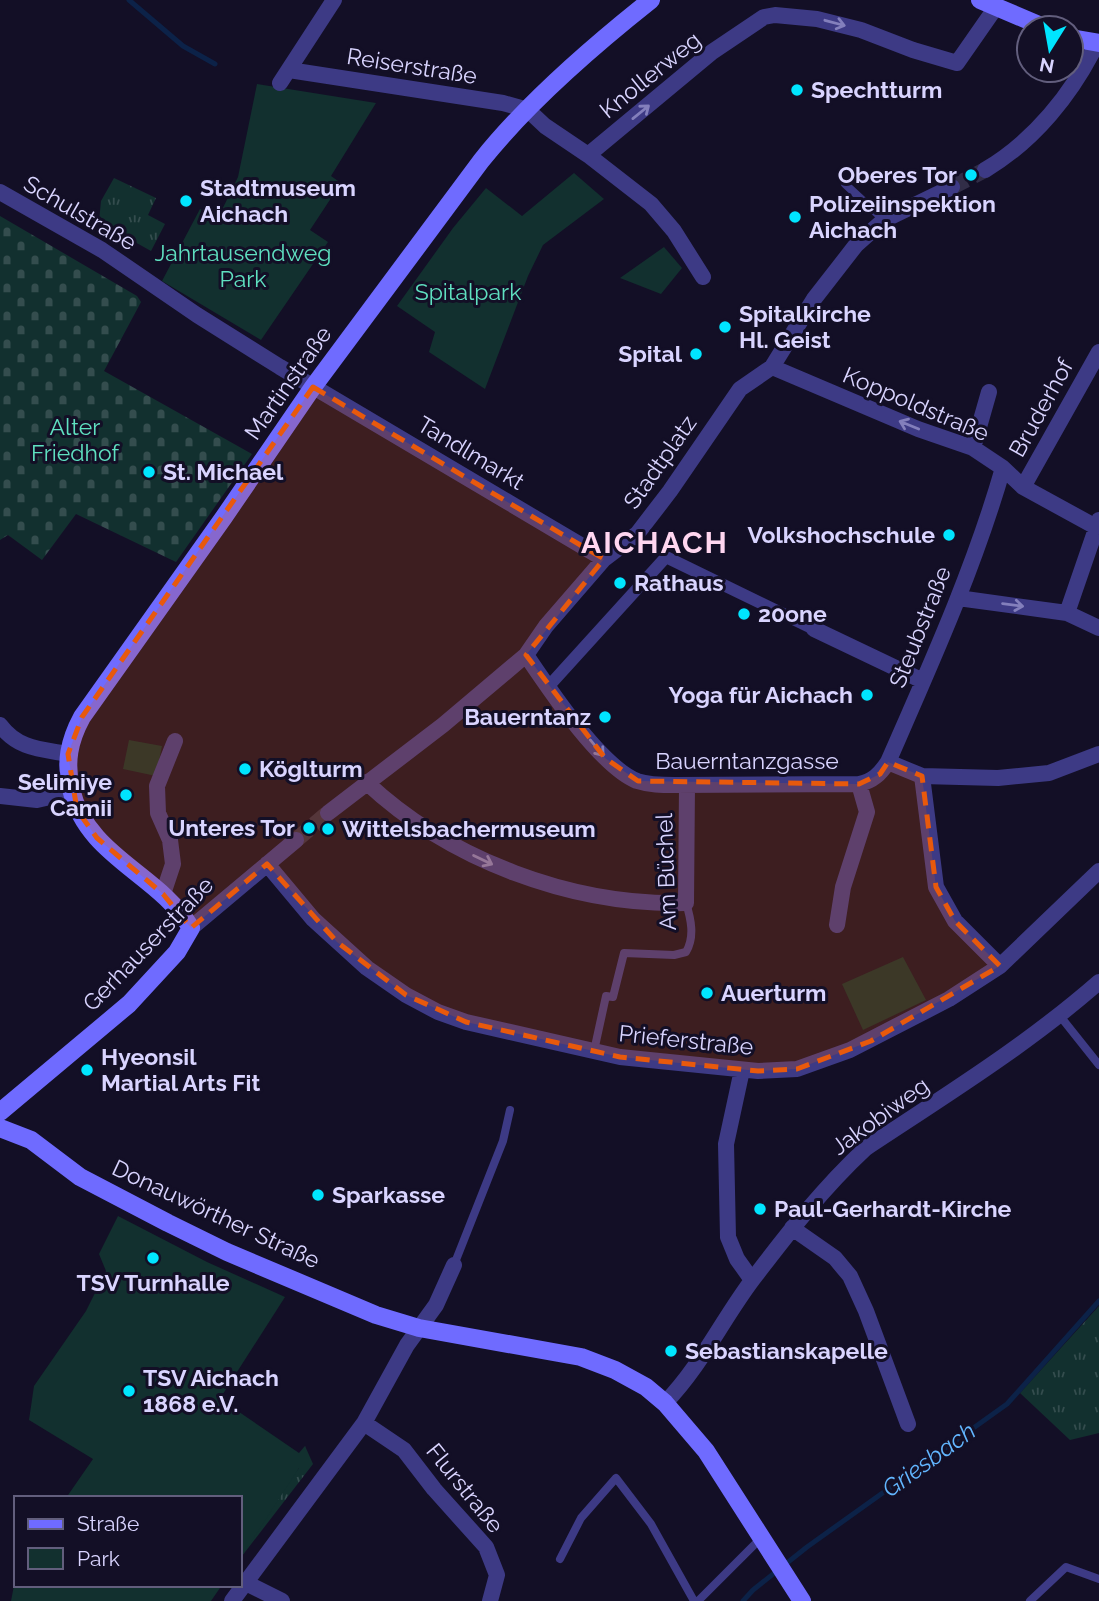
<svg xmlns="http://www.w3.org/2000/svg" width="1099" height="1601" font-family="Raleway,sans-serif">
	<style>
		.grass { fill: url(#grass-tufts) }
		.cemetery { fill: url(#cemetery-stones) }
		.park { fill: #12302f }
		.lines { fill: none; stroke-linecap: round; stroke-linejoin: round }
		.stream { stroke: #0c2248; stroke-width: 5 }
		.minor-tunnel { stroke: #312d47; stroke-width: 16; stroke-dasharray: 16 8; stroke-linecap: butt }
		.service { stroke: #3d3a85; stroke-width: 8 }
		.pedestrian { stroke: #3d3a85; stroke-width: 12 }
		.minor { stroke: #3d3a85; stroke-width: 16 }
		.secondary { stroke: #6f6bff; stroke-width: 18 }
		.oneway { stroke: #837fbc }
		.marked { fill: #e8590c; fill-opacity: 0.2; stroke: #e8590c; stroke-width: 5; stroke-dasharray: 14 9; stroke-linejoin: round }
		.poi-dot { fill: #00e5ff; stroke: #130f26; stroke-width: 2.5 }
		.labels { text-anchor: middle; stroke-width: 6; stroke-linejoin: round; paint-order: stroke }
		.street-label { font-size: 23px; fill: #d9d4ff; stroke: #130f26 }
		.poi-label { font-size: 23px; font-weight: bold; fill: #d9d4ff; stroke: #130f26; text-anchor: start }
		.park-label { font-size: 23px; fill: #5fe0c0; stroke: #130f26 }
		.water-label { font-size: 24px; font-style: italic; fill: #62b6ff; stroke: #130f26 }
		.district-label { font-size: 30px; font-weight: bold; letter-spacing: 2px; fill: #ffd6f0; stroke: #130f26 }
	</style>
	<defs>
		<pattern id="grass-tufts" width="24" height="20" patternUnits="userSpaceOnUse" patternTransform="scale(1.75)"><rect width="24" height="20" fill="#12302f"/><path d="M3 7l-1-3M5 7V3M7 7l1-3M15 17l-1-3M17 17v-4M19 17l1-3" fill="none" stroke="#344d4e"/></pattern>
		<pattern id="cemetery-stones" width="16" height="16" patternUnits="userSpaceOnUse" patternTransform="scale(1.75)"><rect width="16" height="16" fill="#12302f"/><path d="M2 7V4a2 2 0 0 1 4 0v3zM10 15v-3a2 2 0 0 1 4 0v3z" fill="#344d4e"/></pattern>
	</defs>
	<rect width="100%" height="100%" fill="#130f26"/>
	<!-- grass -->
	<path class="grass" d="M114,178L156,198L148,215L165,224L151,251L99,222L101,201Z
		M1099,1306V1433L1070,1440L1020,1393Z
		M305,1446L313,1464L242,1556L240,1542L299,1468V1453Z"/>
	<!-- cemetery -->
	<path class="cemetery" d="M0,216L137,296L141,302L104,371L252,454L176,562L76,514L42,560L8,535L0,540Z"/>
	<!-- park -->
	<path class="park" d="M257,84L376,103L331,176L341,183L310,230L328,242L261,340L162,281L200,209L218,218L238,177Z
		M574,173L604,199L543,245L528,276L485,389L429,352L435,332L397,306L453,228L486,188L522,216Z
		M664,247L682,268L661,294L620,278Z
		M129,740L162,746L156,776L123,769Z
		M903,957L926,1000L863,1030L842,984Z
		M118,1216L207,1262L285,1297L221,1397L223,1401L299,1453V1468L240,1559V1498H66L93,1459L29,1420L34,1386L86,1311L106,1271L99,1254Z
		M16,1575V1585H222L211,1601H11Z"/>
	<g class="lines">
		<!-- stream -->
		<path class="stream" d="M129,0L183,46L215,64
			M743,1601L753,1590L807,1547L1007,1404L1099,1301"/>
		<!-- minor-tunnel -->
		<path class="minor-tunnel" d="M952,187L985,170
			M296,840L328,813"/>
		<!-- service -->
		<path class="service" d="M845,184L884,220
			M1060,1016L1099,1065
			M594,1051L606,996L613,997L624,953L674,955L686,952C695,937 691,919 686,903
			M454,1265L503,1141L510,1110
			M560,1559L581,1518L616,1478L651,1524L694,1601
			M698,1601L762,1537
			M1030,1601L1066,1567L1099,1579"/>
		<!-- pedestrian -->
		<path class="pedestrian" d="M548,687L666,557L814,629"/>
		<!-- minor -->
		<path class="minor" d="M289,70L503,103L528,110L545,126L588,155L651,204L674,231L703,277
			M280,83L334,0
			M588,155L712,52L764,17L775,15L817,19L861,30L913,50L957,63L996,7
			M985,170C1034,141 1072,94 1097,43
			M0,192L102,250L197,315L280,367L604,559
			M772,367L918,429L973,448L1003,468L1023,487L1096,527
			M973,448L989,392
			M1023,487L1099,352
			M958,598L1067,613L1099,628
			M1067,613L1099,520
			M814,629L923,681
			M526,655C549,689 600,766 637,781C649,785 662,785 675,785L859,784C873,781 880,774 888,762C930,666 974,569 1003,468
			M0,725C18,749 40,749 68,754
			M888,762L922,776L998,778L1049,773L1099,754
			M922,776L936,887L955,921L1000,966
			M366,782C449,860 572,906 686,903L687,785
			M0,796L37,800L72,792
			M328,813L443,725L526,655L546,626L604,559L637,534L670,491L740,389L772,367L814,299L856,245L884,220L952,187
			M267,864L313,919L367,968L406,995L438,1012L466,1022L620,1057L758,1071L797,1069L850,1050L949,999L1000,966L1099,871
			M163,894L173,864L170,840L158,813L157,786L175,741
			M837,925L843,887L867,812L859,784
			M191,928L296,840
			M742,1070L726,1144L728,1237L737,1259L752,1280
			M792,1228L835,1258L850,1276L866,1311L908,1424
			M665,1403C701,1366 722,1320 753,1279C788,1233 823,1188 866,1148C946,1095 1027,1045 1099,982
			M364,1423L404,1450L434,1489L486,1547L497,1575L490,1601
			M246,1583L282,1601
			M232,1601L364,1423L407,1345L436,1305L454,1265"/>
		<!-- secondary -->
		<path class="secondary" d="M980,0L1046,28
			M1071,38L1099,43
			M0,1112L129,1004L177,952L191,928C158,873 87,857 71,789C65,762 69,741 82,717L224,517L313,387L481,161C527,103 593,46 651,0
			M0,1128L31,1140L80,1177L168,1223L227,1252L376,1315L419,1328L581,1357L615,1370L646,1387L665,1403L706,1451L802,1601"/>
	</g>
	<!-- one-way arrows -->
	<defs><path id="oneway-shaft" d="M-6 0H5M1.5-3L5.5 0L1.5 3" fill="none" stroke-width="1.6" stroke-linecap="round" stroke-linejoin="round" transform="scale(1.75)"/></defs>
	<g class="oneway">
		<use href="#oneway-shaft" transform="translate(835 23) rotate(15)"/>
		<use href="#oneway-shaft" transform="translate(641 112) rotate(-39)"/>
		<use href="#oneway-shaft" transform="translate(909 425) rotate(-158)"/>
		<use href="#oneway-shaft" transform="translate(1013 605) rotate(8)"/>
		<use href="#oneway-shaft" transform="translate(597 748) rotate(50)"/>
		<use href="#oneway-shaft" transform="translate(483 860) rotate(26)"/>
	</g>
	<!-- marked area -->
	<path class="marked" d="M313,387L604,559L526,655L605,758L638,781L859,784L880,774L888,762L922,776L936,887L955,921L1000,966L871,1041L797,1069L758,1071L620,1057L466,1022L406,995L337,942L267,864L191,928L163,894L97,838L77,810L68,754L82,717Z"/>
	<!-- markers -->
	<g class="poi-dot">
		<circle cx="797" cy="90" r="7"/>
		<circle cx="971" cy="175" r="7"/>
		<circle cx="186" cy="201" r="7"/>
		<circle cx="795" cy="217" r="7"/>
		<circle cx="725" cy="327" r="7"/>
		<circle cx="696" cy="354" r="7"/>
		<circle cx="149" cy="472" r="7"/>
		<circle cx="949" cy="535" r="7"/>
		<circle cx="620" cy="583" r="7"/>
		<circle cx="744" cy="614" r="7"/>
		<circle cx="867" cy="695" r="7"/>
		<circle cx="605" cy="717" r="7"/>
		<circle cx="245" cy="769" r="7"/>
		<circle cx="126" cy="795" r="7"/>
		<circle cx="309" cy="828" r="7"/>
		<circle cx="328" cy="829" r="7"/>
		<circle cx="707" cy="993" r="7"/>
		<circle cx="87" cy="1070" r="7"/>
		<circle cx="318" cy="1195" r="7"/>
		<circle cx="760" cy="1209" r="7"/>
		<circle cx="153" cy="1258" r="7"/>
		<circle cx="671" cy="1351" r="7"/>
		<circle cx="129" cy="1391" r="7"/>
	</g>
	<g class="labels">
		<!-- street labels -->
		<g class="street-label">
			<text transform="translate(412 66) rotate(9)" y="8">Reiserstraße</text>
			<text transform="translate(650 75) rotate(-39)" y="8">Knollerweg</text>
			<text transform="translate(80 213) rotate(30)" y="8">Schulstraße</text>
			<text transform="translate(288 383) rotate(-55)" y="8">Martinstraße</text>
			<text transform="translate(916 404) rotate(23)" y="8">Koppoldstraße</text>
			<text transform="translate(1041 408) rotate(-61)" y="8">Bruderhof</text>
			<text transform="translate(471 453) rotate(31)" y="8">Tandlmarkt</text>
			<text transform="translate(660 462) rotate(-55)" y="8">Stadtplatz</text>
			<text transform="translate(920 627) rotate(-68)" y="8">Steubstraße</text>
			<text x="747" y="769">Bauerntanzgasse</text>
			<text transform="translate(666 872) rotate(-92)" y="8">Am Büchel</text>
			<text transform="translate(148 944) rotate(-46)" y="8">Gerhauserstraße</text>
			<text transform="translate(686 1040) rotate(6)" y="8">Prieferstraße</text>
			<text transform="translate(880 1116) rotate(-36)" y="8">Jakobiweg</text>
			<text transform="translate(216 1214) rotate(25)" y="8">Donauwörther Straße</text>
			<text transform="translate(465 1488) rotate(51)" y="8">Flurstraße</text>
		</g>
		<!-- poi labels -->
		<g class="poi-label">
			<text x="811" y="98">Spechtturm</text>
			<text x="957" y="183" text-anchor="end">Oberes Tor</text>
			<text x="200" y="196">Stadtmuseum<tspan x="200" dy="26">Aichach</tspan></text>
			<text x="809" y="212">Polizeiinspektion<tspan x="809" dy="26">Aichach</tspan></text>
			<text x="739" y="322">Spitalkirche<tspan x="739" dy="26">Hl. Geist</tspan></text>
			<text x="682" y="362" text-anchor="end">Spital</text>
			<text x="163" y="480">St. Michael</text>
			<text x="935" y="543" text-anchor="end">Volkshochschule</text>
			<text x="634" y="591">Rathaus</text>
			<text x="758" y="622">20one</text>
			<text x="853" y="703" text-anchor="end">Yoga für Aichach</text>
			<text x="591" y="725" text-anchor="end">Bauerntanz</text>
			<text x="259" y="777">Köglturm</text>
			<text x="112" y="790" text-anchor="end">Selimiye<tspan x="112" dy="26">Camii</tspan></text>
			<text x="295" y="836" text-anchor="end">Unteres Tor</text>
			<text x="342" y="837">Wittelsbachermuseum</text>
			<text x="721" y="1001">Auerturm</text>
			<text x="101" y="1065">Hyeonsil<tspan x="101" dy="26">Martial Arts Fit</tspan></text>
			<text x="332" y="1203">Sparkasse</text>
			<text x="774" y="1217">Paul-Gerhardt-Kirche</text>
			<text x="153" y="1291" text-anchor="middle">TSV Turnhalle</text>
			<text x="685" y="1359">Sebastianskapelle</text>
			<text x="143" y="1386">TSV Aichach<tspan x="143" dy="26">1868 e.V.</tspan></text>
		</g>
		<!-- park labels -->
		<g class="park-label">
			<text x="243" y="261">Jahrtausendweg<tspan x="243" dy="26">Park</tspan></text>
			<text x="468" y="300">Spitalpark</text>
			<text x="75" y="435">Alter<tspan x="75" dy="26">Friedhof</tspan></text>
		</g>
		<!-- water labels -->
		<g class="water-label">
			<text transform="translate(929 1460) rotate(-36)" y="8">Griesbach</text>
		</g>
		<!-- district labels -->
		<g class="district-label">
			<text x="655" y="553">AICHACH</text>
		</g>
	</g>
	<!-- legend -->
	<rect x="14" y="1496" width="228" height="91" fill="#130f26" stroke="#625e7d" stroke-width="2"/>
	<rect x="28" y="1519" width="35" height="10" fill="#6f6bff" stroke="#625e7d" stroke-width="2"/>
	<text x="77" y="1531" font-size="21" fill="#d9d4ff">Straße</text>
	<rect x="28" y="1548" width="35" height="21" fill="#12302f" stroke="#625e7d" stroke-width="2"/>
	<text x="77" y="1566" font-size="21" fill="#d9d4ff">Park</text>
	<!-- north arrow -->
	<g transform="translate(1050 49) rotate(191)"><circle r="33" fill="#130f26" stroke="#625e7d" stroke-width="2"/>
	<path d="M0-5L12 26L0 18L-12 26Z" fill="#00e5ff"/>
	<text y="-10" font-size="19" font-weight="bold" text-anchor="middle" fill="#d9d4ff">N</text>
	</g>
</svg>
